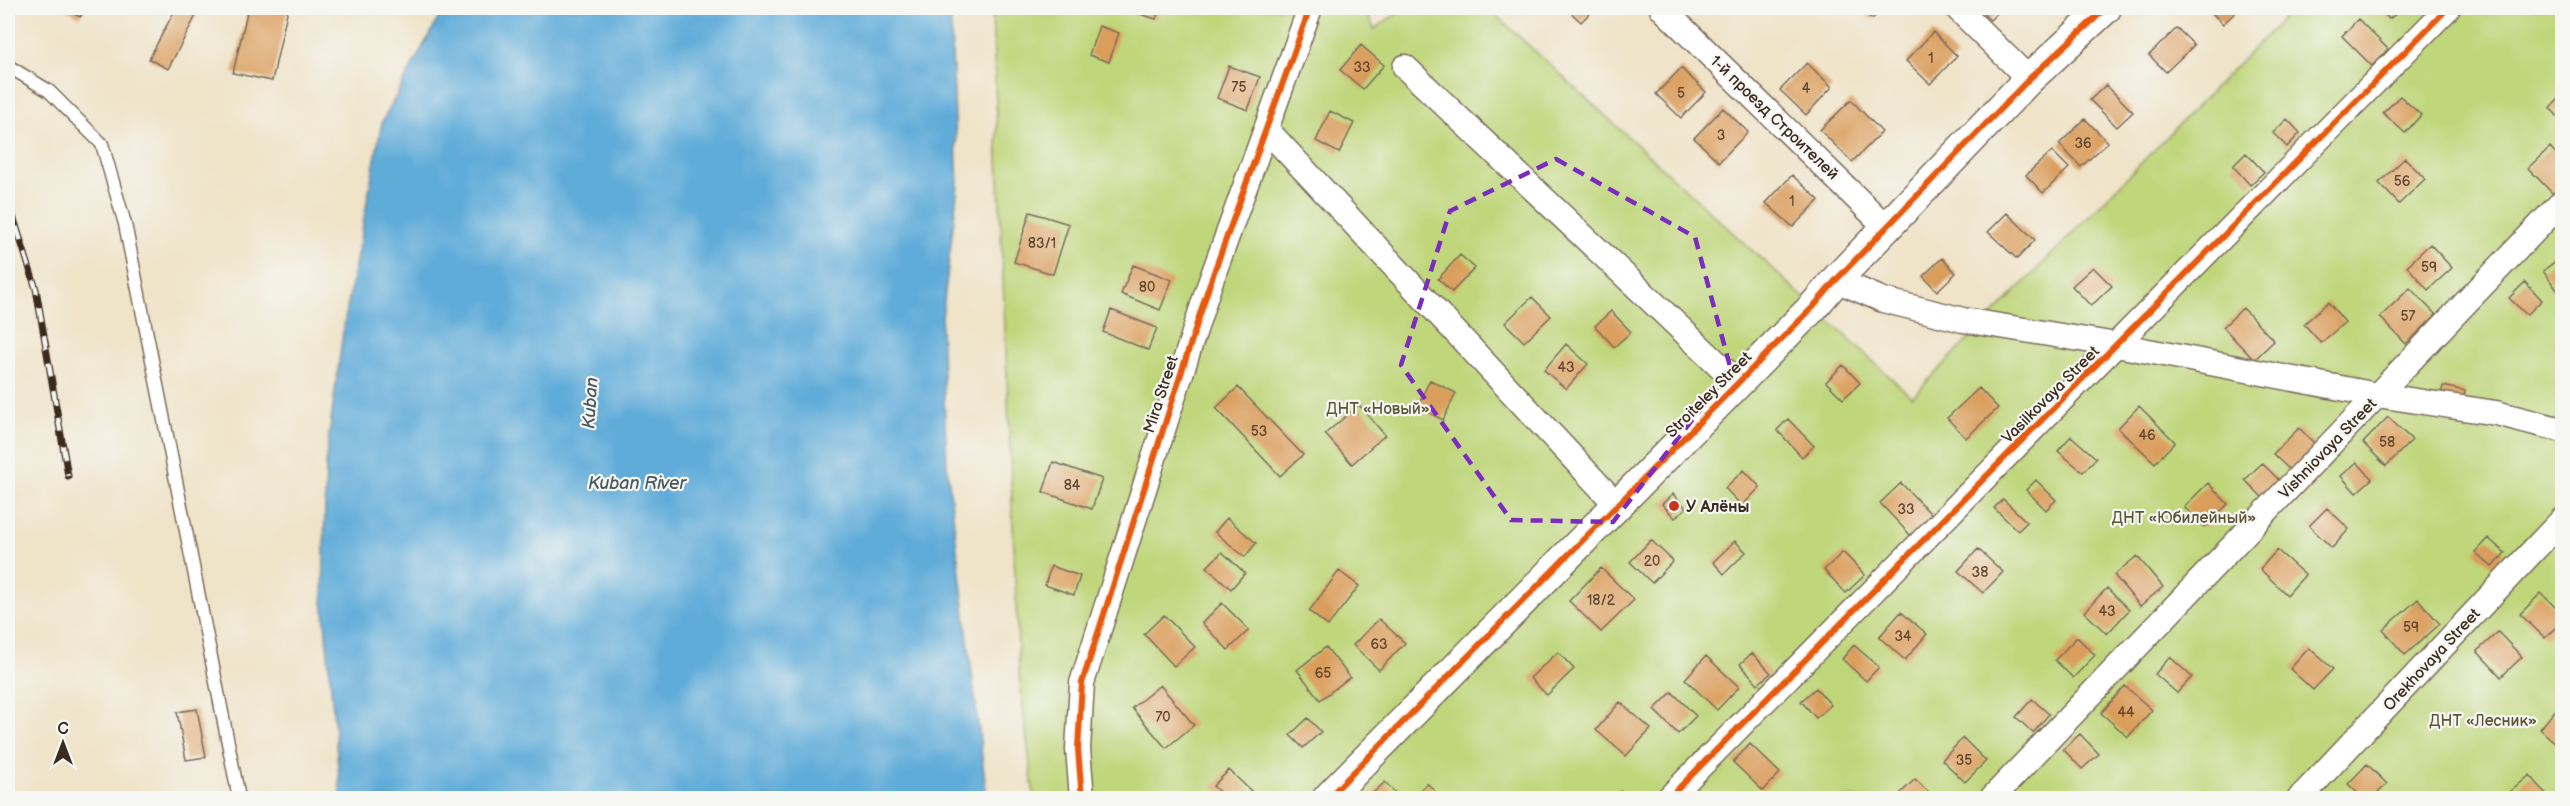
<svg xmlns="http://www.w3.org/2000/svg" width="2570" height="806" font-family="'Balsamiq Sans',sans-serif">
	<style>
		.green { fill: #bfd67a; stroke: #7d804c; stroke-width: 1.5 }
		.water { fill: #61acd9; stroke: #4e6b7c; stroke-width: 1.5 }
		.building { fill: #da9d5c }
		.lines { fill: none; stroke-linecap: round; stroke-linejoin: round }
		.service-casing { stroke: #7a6b5a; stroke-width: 15 }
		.minor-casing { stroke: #7a6b5a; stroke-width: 27 }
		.tertiary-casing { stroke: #7a6b5a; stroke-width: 33 }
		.service { stroke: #fff; stroke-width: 12 }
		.minor { stroke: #fff; stroke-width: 24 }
		.tertiary { stroke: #fff; stroke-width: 30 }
		.rail-casing { stroke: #3b2a1e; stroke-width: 7 }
		.rail { stroke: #f6f6f2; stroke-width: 4.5; stroke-dasharray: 14; stroke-linecap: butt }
		.cycleway-casing { stroke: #f6f6f2; stroke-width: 10 }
		.cycleway { stroke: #e8590c; stroke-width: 6 }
		.marked { fill: none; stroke: #7b2cbf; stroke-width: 4.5; stroke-dasharray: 12 8; stroke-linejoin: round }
		.poi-dot { fill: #c8321e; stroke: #f6f6f2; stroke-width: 2 }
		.labels { text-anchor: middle; stroke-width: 4.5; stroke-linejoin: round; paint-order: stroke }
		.number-label { font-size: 14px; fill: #63472e }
		.street-label { font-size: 16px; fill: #3b2a1e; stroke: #f6f6f2 }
		.park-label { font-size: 16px; fill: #5c5535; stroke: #f6f6f2 }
		.poi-label { font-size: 16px; font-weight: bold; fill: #3b2a1e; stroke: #f6f6f2; text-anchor: start }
		.water-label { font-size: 18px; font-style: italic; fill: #48585f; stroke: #f6f6f2 }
	</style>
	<rect width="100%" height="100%" fill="#f6f6f2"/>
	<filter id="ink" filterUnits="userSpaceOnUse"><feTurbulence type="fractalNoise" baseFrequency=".0167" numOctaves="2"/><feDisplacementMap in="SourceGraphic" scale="12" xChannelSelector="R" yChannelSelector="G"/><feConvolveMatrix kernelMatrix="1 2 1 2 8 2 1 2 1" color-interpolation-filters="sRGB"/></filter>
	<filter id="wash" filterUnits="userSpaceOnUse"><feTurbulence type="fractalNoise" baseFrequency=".008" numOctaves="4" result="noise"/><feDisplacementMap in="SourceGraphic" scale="24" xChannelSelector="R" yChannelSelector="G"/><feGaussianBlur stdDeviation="1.35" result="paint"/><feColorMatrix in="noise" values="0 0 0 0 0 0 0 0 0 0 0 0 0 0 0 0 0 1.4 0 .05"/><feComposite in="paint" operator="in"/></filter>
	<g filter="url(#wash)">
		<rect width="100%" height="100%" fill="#efe3c8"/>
		<!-- green -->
		<path class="green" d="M992,8H1365L1374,29L1405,8H1488L1912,397L2293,8H2562V798H1034L1019,674Z"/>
		<!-- water -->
		<path class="water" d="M444,8H950L958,185L941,326L947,466L987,798H341L323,600L326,457L344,325L382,122Z"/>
		<g id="blocks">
			<!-- building -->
			<path class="building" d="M63,8H86L80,17Z
				M176,8H200L168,69L149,59Z
				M248,8H288L272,81L233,73Z
				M1121,8H1160L1156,19Z
				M1566,8H1595L1581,22Z
				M1692,8H1709L1701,15Z
				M1859,8H1883L1872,19Z
				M1977,8H2002L1990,20Z
				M2207,8H2240L2223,24Z
				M2379,8H2404L2389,19Z
				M2358,19L2388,49L2372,66L2342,36Z
				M1099,26L1119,33L1109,62L1089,55Z
				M2177,28L2194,45L2166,72L2149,55Z
				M1933,32L1957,56L1930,84L1906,61Z
				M1361,45L1384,65L1363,89L1340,70Z
				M1807,63L1832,87L1806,115L1780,90Z
				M1229,66L1260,77L1248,110L1217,98Z
				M1681,68L1706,92L1681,118L1656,94Z
				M2106,85L2133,112L2117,127L2090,100Z
				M2400,96L2421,115L2405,133L2383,113Z
				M2562,96V121L2550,108Z
				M1851,100L1882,132L1852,162L1820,130Z
				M1723,108L1748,132L1719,162L1694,138Z
				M1330,111L1354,123L1339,153L1316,141Z
				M2085,119L2108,142L2081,167L2059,144Z
				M2287,119L2300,133L2287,147L2273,133Z
				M2550,147L2562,160V185L2553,194L2528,168Z
				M2052,151L2069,168L2043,193L2026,175Z
				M2246,153L2264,172L2250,185L2233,166Z
				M2405,158L2425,179L2399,204L2379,183Z
				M1792,175L1819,200L1793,227L1766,203Z
				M1030,212L1069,224L1053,274L1014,262Z
				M2007,213L2035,240L2017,259L1988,232Z
				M2430,244L2452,268L2428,290L2407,266Z
				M1460,255L1475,268L1452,292L1438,279Z
				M2562,256V292L2560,294L2543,271Z
				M1942,258L1956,273L1937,291L1923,276Z
				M1133,265L1172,280L1160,310L1121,294Z
				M2093,267L2112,286L2091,306L2072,286Z
				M2525,282L2542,300L2527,315L2509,298Z
				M2410,288L2436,315L2406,344L2380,317Z
				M1532,297L1551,316L1524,342L1505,323Z
				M2328,302L2345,322L2321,343L2304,324Z
				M2243,308L2274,341L2254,360L2223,327Z
				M1111,310L1157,328L1148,350L1103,332Z
				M1611,311L1631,332L1614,347L1595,326Z
				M1566,344L1588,364L1566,389L1544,370Z
				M1843,365L1860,383L1843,399L1826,382Z
				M1430,380L1456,393L1443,420L1417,407Z
				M2443,386L2465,391L2463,404L2440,399Z
				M1238,387L1303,455L1280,476L1216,408Z
				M1979,388L1998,408L1966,438L1947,418Z
				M1359,405L1385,435L1352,464L1325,434Z
				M2139,406L2175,442L2155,463L2118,428Z
				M2388,417L2412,440L2386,466L2363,443Z
				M1788,419L1814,446L1802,457L1777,430Z
				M2299,428L2318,447L2293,473L2273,454Z
				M2071,436L2096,458L2083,472L2058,451Z
				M1053,462L1102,479L1092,509L1043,492Z
				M2357,462L2372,479L2356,493L2341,476Z
				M2262,463L2281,482L2264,499L2245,480Z
				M1744,470L1760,487L1742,506L1725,488Z
				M2036,480L2056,500L2046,510L2026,490Z
				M1901,483L1932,515L1911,536L1880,503Z
				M2208,483L2228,504L2205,527L2184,507Z
				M1673,494L1686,508L1675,518L1662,504Z
				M2003,499L2027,522L2018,531L1994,508Z
				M2327,508L2349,529L2332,548L2309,526Z
				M1227,518L1256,543L1245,557L1215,532Z
				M2488,538L2505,553L2492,567L2475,552Z
				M1651,540L1673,561L1652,583L1630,562Z
				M1735,541L1746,552L1724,574L1713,562Z
				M1978,549L2003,572L1983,593L1958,571Z
				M2277,550L2305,575L2287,595L2260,569Z
				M1222,552L1245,573L1231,589L1207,567Z
				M1843,552L1865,575L1846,593L1824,570Z
				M2137,556L2163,587L2140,606L2114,575Z
				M1051,566L1080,576L1074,595L1045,585Z
				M1601,568L1634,600L1601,632L1569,601Z
				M1339,571L1359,586L1328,626L1309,611Z
				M2107,588L2129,610L2107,634L2084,612Z
				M2541,593L2562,614V621L2545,638L2520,614Z
				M2418,599L2440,624L2405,655L2383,630Z
				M1222,603L1249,630L1228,650L1202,623Z
				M1901,612L1927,634L1905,660L1879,637Z
				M1164,615L1195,647L1174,666L1144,634Z
				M1379,619L1405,643L1379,670L1353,645Z
				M2498,632L2522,657L2501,677L2477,651Z
				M2077,637L2095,655L2073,678L2055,660Z
				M1854,645L1879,667L1866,681L1842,659Z
				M1326,647L1350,677L1320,700L1297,670Z
				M2309,648L2333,669L2313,690L2290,669Z
				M1558,652L1574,669L1547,695L1530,678Z
				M1752,653L1771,673L1758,684L1740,664Z
				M1706,656L1739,687L1717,710L1685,679Z
				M2170,657L2192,677L2177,693L2155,674Z
				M1160,685L1194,725L1166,748L1132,708Z
				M2125,686L2152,710L2128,737L2101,713Z
				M1816,688L1831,705L1816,718L1801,701Z
				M1672,692L1696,716L1678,734L1654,710Z
				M2032,699L2049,714L2033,733L2016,717Z
				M1620,702L1651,729L1626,756L1596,730Z
				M2558,707L2562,711L2561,748L2540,729Z
				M197,709L206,757L186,760L177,712Z
				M1308,718L1321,732L1303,748L1290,735Z
				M2080,734L2099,754L2082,769L2063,749Z
				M1963,738L1986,761L1965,782L1942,760Z
				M1750,744L1780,773L1763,791L1733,762Z
				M2367,764L2387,784L2373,798H2363L2348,784Z
				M1229,770L1251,791L1244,798H1226L1213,786Z
				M2530,775L2548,796L2545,798H2516L2510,792Z
				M1915,779L1935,798H1900L1898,796Z
				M1385,782L1400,798H1377L1373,793Z
				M1427,783L1441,798L1413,797Z
				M1620,791L1627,798H1612Z"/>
		</g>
	</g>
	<g filter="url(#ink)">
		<use href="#blocks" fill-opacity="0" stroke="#7a6b5a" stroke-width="1.5"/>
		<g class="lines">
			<defs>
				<path id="service" d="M8,66L49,91L102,144L125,224L239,798"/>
				<path id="minor" d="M1662,8L1887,228
					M1957,8L2029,79
					M1405,67L1738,383
					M1266,129L1617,505
					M1836,280L1883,300L1963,320L2117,345L2377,395L2496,413L2562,430
					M1082,798L1078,749L1082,683L1209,286L1310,8
					M1669,798L2448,8
					M1992,798L2562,202
					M2300,798L2562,520"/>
				<path id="tertiary" d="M1328,798L1813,307L1836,280L2029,79L2106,8"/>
			</defs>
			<!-- service casing -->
			<use href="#service" class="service-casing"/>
			<!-- minor casing -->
			<use href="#minor" class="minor-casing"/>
			<!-- tertiary casing -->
			<use href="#tertiary" class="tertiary-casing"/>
			<!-- service -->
			<use href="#service" class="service"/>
			<!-- minor -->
			<use href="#minor" class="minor"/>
			<!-- tertiary -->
			<use href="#tertiary" class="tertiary"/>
			<defs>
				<path id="rail" d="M8,200L36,289L68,476"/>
			</defs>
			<!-- rail casing -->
			<use href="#rail" class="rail-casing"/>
			<!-- rail -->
			<use href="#rail" class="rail"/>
			<defs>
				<path id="cycleway" d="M1082,798L1078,749L1082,683L1209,286L1310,8
					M1328,798L1813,307L1836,280L2029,79L2106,8
					M1669,798L2448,8"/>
			</defs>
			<!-- cycleway casing -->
			<use href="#cycleway" class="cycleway-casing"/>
			<!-- cycleway -->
			<use href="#cycleway" class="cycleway"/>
		</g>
	</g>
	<!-- marked area -->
	<path class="marked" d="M1556,159L1695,237L1731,370L1613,522L1511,520L1401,365L1450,211Z"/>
	<!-- markers -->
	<circle class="poi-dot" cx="1674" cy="506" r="6"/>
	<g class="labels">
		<!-- number labels -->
		<g class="number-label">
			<text x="1931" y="63">1</text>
			<text x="1362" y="72">33</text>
			<text x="1239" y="92">75</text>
			<text x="1806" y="93">4</text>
			<text x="1681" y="98">5</text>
			<text x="1721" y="140">3</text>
			<text x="2083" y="148">36</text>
			<text x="2402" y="186">56</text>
			<text x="1792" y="206">1</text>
			<text x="1042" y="248">83/1</text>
			<text x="2429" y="272">59</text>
			<text x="1147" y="292">80</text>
			<text x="2408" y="321">57</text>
			<text x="1566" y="372">43</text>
			<text x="1259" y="436">53</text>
			<text x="2147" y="440">46</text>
			<text x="2387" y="447">58</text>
			<text x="1072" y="490">84</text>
			<text x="1906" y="514">33</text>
			<text x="1652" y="566">20</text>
			<text x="1980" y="577">38</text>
			<text x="1601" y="605">18/2</text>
			<text x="2107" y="616">43</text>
			<text x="2411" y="632">59</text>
			<text x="1903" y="641">34</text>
			<text x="1379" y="649">63</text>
			<text x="1323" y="678">65</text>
			<text x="2126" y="717">44</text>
			<text x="1163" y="722">70</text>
			<text x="1964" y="765">35</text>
		</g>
		<!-- street labels -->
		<g class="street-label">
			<text transform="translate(1775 117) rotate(44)" y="6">1-й проезд Строителей</text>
			<text transform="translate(1160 394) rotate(-72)" y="6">Mira Street</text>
			<text transform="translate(1708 394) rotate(-45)" y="6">Stroiteley Street</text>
			<text transform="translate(2050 394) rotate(-45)" y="6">Vasilkovaya Street</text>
			<text transform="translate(2327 448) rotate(-46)" y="6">Vishniovaya Street</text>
			<text transform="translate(2431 659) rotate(-47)" y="6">Orekhovaya Street</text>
		</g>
		<!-- park labels -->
		<g class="park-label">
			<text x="1378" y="414">ДНТ «Новый»</text>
			<text x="2184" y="523">ДНТ «Юбилейный»</text>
			<text x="2483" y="726">ДНТ «Лесник»</text>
		</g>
		<!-- poi labels -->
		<g class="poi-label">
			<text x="1686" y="512">У Алёны</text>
		</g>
		<!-- water labels -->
		<g class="water-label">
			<text transform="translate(590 403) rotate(-86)" y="6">Kuban</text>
			<text x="637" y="489">Kuban River</text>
		</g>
	</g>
	<!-- margin -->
	<rect width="2570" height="806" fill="none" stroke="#f6f6f2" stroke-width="30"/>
	<!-- north arrow -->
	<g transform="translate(63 743)" stroke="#f6f6f2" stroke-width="4.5" paint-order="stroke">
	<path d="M0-4.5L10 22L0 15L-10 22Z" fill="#3b2a1e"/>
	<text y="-9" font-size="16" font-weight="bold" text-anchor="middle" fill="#3b2a1e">С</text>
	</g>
</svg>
